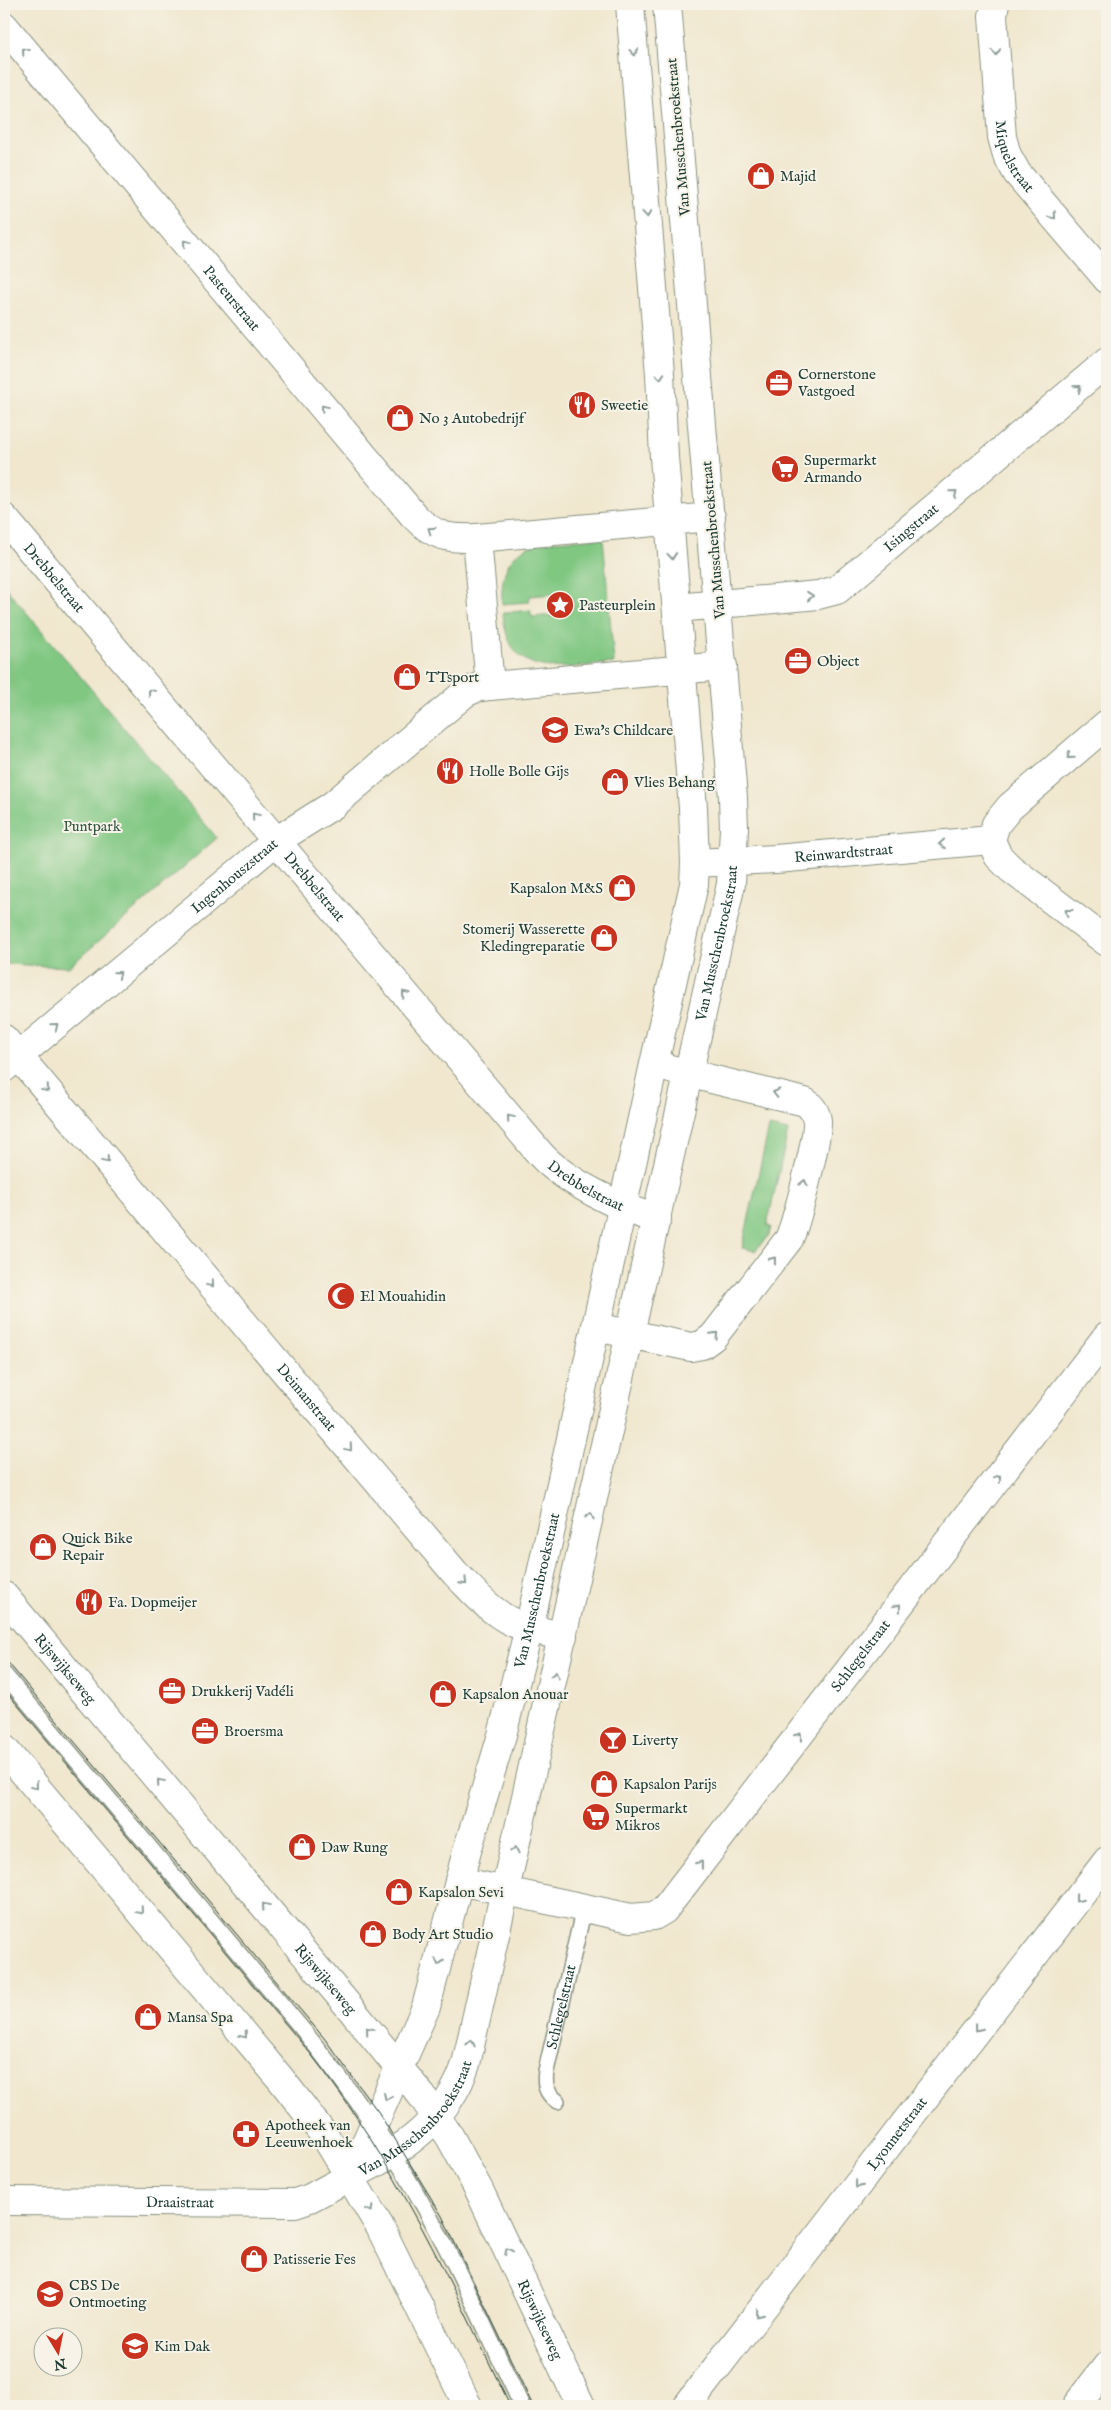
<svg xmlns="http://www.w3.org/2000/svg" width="1111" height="2410" font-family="'IM FELL English',serif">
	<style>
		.green { fill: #80c782; stroke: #50825b }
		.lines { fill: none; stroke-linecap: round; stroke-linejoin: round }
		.lane-casing { stroke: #889281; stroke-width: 18 }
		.street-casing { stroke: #889281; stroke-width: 30 }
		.secondary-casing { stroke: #889281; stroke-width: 30 }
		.lane { stroke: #fff; stroke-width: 15 }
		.street { stroke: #fff; stroke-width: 28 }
		.secondary { stroke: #fff; stroke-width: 28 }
		.tram { stroke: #1f3d34; stroke-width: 1 }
		.oneway { stroke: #8f9e9a }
		.labels { text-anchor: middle; stroke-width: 4; stroke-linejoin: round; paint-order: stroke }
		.street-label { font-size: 15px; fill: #1f3d34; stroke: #f7f3e8 }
		.poi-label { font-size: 15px; fill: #1f3d34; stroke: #f7f3e8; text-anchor: start }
		.park-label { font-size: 15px; fill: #325944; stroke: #f7f3e8 }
	</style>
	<rect width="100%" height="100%" fill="#f7f3e8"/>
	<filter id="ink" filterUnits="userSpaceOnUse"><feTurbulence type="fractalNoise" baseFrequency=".02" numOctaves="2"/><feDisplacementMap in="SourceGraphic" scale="10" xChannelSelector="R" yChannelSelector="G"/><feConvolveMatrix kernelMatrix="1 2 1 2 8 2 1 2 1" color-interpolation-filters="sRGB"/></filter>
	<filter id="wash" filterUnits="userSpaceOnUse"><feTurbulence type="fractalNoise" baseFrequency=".0096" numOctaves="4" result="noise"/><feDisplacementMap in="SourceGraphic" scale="20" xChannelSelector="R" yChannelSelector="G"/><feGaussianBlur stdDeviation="1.12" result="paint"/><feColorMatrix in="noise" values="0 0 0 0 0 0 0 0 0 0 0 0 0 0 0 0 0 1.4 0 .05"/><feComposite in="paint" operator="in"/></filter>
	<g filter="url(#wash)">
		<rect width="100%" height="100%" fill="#f0e7ce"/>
		<!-- green -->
		<path class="green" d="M603,538L614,663C563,667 508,683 503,613L530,610L532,617L567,614L566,593L530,596L529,602L502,604C498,532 550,543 603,538Z
			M4,586L217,838L69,967L4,964Z
			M769,1127L788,1131L767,1226L771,1227L769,1235L755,1251L742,1248Z"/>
	</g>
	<g filter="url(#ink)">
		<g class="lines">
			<defs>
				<g id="lane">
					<path d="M4,1674L304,2031C346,2084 385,2137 418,2196C457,2263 488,2336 522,2406"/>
					<path id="s1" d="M557,2101C546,2093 544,2085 546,2071L584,1908"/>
				</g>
				<g id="street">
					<path id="s2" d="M995,4L993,16L1002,137L1007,155L1017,173L1107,279"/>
					<path id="s3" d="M4,26L414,516C435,537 448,539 477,538L711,517"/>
					<path id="s4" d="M4,518L541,1155C566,1182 622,1209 657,1219"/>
					<path d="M477,538L490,686L723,666"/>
					<path id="s5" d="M677,608L818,595L837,590L1107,362"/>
					<path d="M1107,724L1010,807L996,824L991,840L998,856L1011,869L1107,942"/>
					<path id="s6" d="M695,863L776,859L991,840"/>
					<path id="s7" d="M4,1039L455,1573C475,1593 494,1617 522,1626C535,1631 549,1633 563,1636"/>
					<path id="s8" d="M4,1068L276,841L333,805L465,693L476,688L490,686"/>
					<path d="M596,1327L691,1347L702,1345L713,1337L789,1239C797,1221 818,1138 817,1121C816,1112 811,1106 805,1102L654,1065"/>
					<path id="s9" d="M459,1881L631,1918L654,1916L664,1910L1107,1336"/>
					<path id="s10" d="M4,2201L295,2203L310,2198L351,2176"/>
					<path id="s11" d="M687,2406L1107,1861"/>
					<path d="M1076,2406L1107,2366"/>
				</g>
				<g id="secondary">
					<path id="s12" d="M4,1596L351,2009L422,2096L450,2137L479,2190L581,2406"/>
					<path d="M4,1749L280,2078L325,2136L380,2227L468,2406"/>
					<path id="s13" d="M351,2176C402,2151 448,2120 466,2064L731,884L734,829L733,798L667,4"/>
					<path id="s14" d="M351,2176L426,2007L467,1851L502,1735L529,1628L694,884L695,863L693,808L664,457L660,374L630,4"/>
				</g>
			</defs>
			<!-- lane casing -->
			<use href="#lane" class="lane-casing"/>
			<!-- street casing -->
			<use href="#street" class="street-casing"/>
			<!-- secondary casing -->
			<use href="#secondary" class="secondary-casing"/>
			<!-- lane -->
			<use href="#lane" class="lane"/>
			<!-- street -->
			<use href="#street" class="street"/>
			<!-- secondary -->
			<use href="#secondary" class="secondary"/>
			<!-- tram -->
			<path class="tram" d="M4,1658L324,2038L379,2113L442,2216L533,2406
				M4,1689L310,2053C395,2161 451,2283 510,2406"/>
		</g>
		<!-- one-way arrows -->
		<defs><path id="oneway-chevron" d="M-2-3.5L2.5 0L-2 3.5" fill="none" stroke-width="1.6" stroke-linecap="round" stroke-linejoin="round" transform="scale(1.25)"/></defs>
		<g class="oneway">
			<use href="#oneway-chevron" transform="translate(25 51) rotate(-130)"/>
			<use href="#oneway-chevron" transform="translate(634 52) rotate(85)"/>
			<use href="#oneway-chevron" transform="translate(996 52) rotate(86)"/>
			<use href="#oneway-chevron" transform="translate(647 214) rotate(85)"/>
			<use href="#oneway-chevron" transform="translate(1053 216) rotate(49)"/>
			<use href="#oneway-chevron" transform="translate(186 243) rotate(-130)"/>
			<use href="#oneway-chevron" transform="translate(660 376) rotate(86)"/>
			<use href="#oneway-chevron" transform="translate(1078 388) rotate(-40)"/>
			<use href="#oneway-chevron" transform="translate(324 408) rotate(-130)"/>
			<use href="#oneway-chevron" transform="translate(954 493) rotate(-40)"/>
			<use href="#oneway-chevron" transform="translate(431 530) rotate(-145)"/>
			<use href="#oneway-chevron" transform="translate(672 556) rotate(85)"/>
			<use href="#oneway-chevron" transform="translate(810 596) rotate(-5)"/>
			<use href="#oneway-chevron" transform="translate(151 692) rotate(-130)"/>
			<use href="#oneway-chevron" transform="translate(1070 756) rotate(140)"/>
			<use href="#oneway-chevron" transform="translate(255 816) rotate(-130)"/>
			<use href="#oneway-chevron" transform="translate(942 844) rotate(175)"/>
			<use href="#oneway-chevron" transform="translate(1068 912) rotate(-143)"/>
			<use href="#oneway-chevron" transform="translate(118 974) rotate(-40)"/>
			<use href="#oneway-chevron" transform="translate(405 994) rotate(-130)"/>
			<use href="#oneway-chevron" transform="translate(55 1026) rotate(-40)"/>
			<use href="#oneway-chevron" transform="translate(46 1089) rotate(50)"/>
			<use href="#oneway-chevron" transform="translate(776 1093) rotate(-166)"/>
			<use href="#oneway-chevron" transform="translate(510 1118) rotate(-130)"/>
			<use href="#oneway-chevron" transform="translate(106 1160) rotate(50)"/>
			<use href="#oneway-chevron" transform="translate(804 1183) rotate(-77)"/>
			<use href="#oneway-chevron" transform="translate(773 1260) rotate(-52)"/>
			<use href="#oneway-chevron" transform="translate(211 1284) rotate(50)"/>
			<use href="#oneway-chevron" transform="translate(715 1335) rotate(-47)"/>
			<use href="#oneway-chevron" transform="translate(349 1448) rotate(50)"/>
			<use href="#oneway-chevron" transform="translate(998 1478) rotate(-52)"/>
			<use href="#oneway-chevron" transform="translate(590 1516) rotate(-77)"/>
			<use href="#oneway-chevron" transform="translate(464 1582) rotate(46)"/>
			<use href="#oneway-chevron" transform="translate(898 1607) rotate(-52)"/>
			<use href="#oneway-chevron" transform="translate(555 1675) rotate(-77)"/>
			<use href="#oneway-chevron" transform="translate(799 1736) rotate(-52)"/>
			<use href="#oneway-chevron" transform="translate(160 1782) rotate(-130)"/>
			<use href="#oneway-chevron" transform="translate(35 1786) rotate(50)"/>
			<use href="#oneway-chevron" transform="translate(515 1850) rotate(-77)"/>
			<use href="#oneway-chevron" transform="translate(700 1864) rotate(-52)"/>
			<use href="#oneway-chevron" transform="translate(1078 1899) rotate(128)"/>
			<use href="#oneway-chevron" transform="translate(265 1906) rotate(-130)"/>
			<use href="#oneway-chevron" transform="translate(140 1911) rotate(50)"/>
			<use href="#oneway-chevron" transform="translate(439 1962) rotate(104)"/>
			<use href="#oneway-chevron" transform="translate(978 2028) rotate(128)"/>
			<use href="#oneway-chevron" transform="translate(369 2030) rotate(-130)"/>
			<use href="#oneway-chevron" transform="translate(244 2035) rotate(50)"/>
			<use href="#oneway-chevron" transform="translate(471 2043) rotate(-77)"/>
			<use href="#oneway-chevron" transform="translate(387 2097) rotate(114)"/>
			<use href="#oneway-chevron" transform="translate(858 2185) rotate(128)"/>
			<use href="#oneway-chevron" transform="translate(370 2209) rotate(61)"/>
			<use href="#oneway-chevron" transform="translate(508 2251) rotate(-115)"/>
			<use href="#oneway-chevron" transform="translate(759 2314) rotate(128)"/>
		</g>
	</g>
	<!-- icons -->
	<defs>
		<symbol id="shop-disc" viewBox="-11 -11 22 22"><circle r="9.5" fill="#c8321e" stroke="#f7f3e8"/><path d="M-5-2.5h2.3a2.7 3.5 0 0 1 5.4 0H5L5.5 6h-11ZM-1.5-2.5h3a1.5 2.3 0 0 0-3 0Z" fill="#fff"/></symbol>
		<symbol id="office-disc" viewBox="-11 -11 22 22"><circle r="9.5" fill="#c8321e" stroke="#f7f3e8"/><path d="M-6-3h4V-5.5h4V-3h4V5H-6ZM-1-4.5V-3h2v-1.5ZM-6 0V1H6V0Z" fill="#fff"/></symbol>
		<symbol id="restaurant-disc" viewBox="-11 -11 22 22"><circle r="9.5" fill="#c8321e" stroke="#f7f3e8"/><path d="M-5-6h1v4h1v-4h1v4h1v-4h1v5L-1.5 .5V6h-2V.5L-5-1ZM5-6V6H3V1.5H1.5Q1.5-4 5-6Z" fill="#fff"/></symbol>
		<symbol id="supermarket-disc" viewBox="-11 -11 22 22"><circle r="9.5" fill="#c8321e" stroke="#f7f3e8"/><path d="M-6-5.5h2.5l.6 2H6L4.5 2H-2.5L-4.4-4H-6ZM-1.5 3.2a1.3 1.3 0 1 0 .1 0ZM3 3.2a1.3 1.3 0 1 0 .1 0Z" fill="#fff"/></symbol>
		<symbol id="sight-disc" viewBox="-11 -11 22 22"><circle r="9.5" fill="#c8321e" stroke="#f7f3e8"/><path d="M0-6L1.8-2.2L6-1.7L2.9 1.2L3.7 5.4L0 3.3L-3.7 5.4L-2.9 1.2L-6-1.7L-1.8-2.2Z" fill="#fff"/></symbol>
		<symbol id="school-disc" viewBox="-11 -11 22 22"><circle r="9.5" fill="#c8321e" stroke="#f7f3e8"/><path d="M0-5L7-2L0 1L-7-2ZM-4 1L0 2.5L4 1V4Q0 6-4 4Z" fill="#fff"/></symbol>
		<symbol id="mosque-disc" viewBox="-11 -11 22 22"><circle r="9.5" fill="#c8321e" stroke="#f7f3e8"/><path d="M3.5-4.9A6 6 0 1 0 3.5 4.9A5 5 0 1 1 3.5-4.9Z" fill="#fff"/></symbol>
		<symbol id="bar-disc" viewBox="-11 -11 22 22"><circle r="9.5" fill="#c8321e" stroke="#f7f3e8"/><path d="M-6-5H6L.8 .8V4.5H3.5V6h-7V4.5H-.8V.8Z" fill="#fff"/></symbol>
		<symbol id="pharmacy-disc" viewBox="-11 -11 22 22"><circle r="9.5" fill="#c8321e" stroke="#f7f3e8"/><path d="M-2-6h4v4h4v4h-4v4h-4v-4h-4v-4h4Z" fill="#fff"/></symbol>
	</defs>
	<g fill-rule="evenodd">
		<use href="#shop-disc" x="745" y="160" width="32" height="32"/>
		<use href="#office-disc" x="763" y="367" width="32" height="32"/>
		<use href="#restaurant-disc" x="566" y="389" width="32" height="32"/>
		<use href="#shop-disc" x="384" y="402" width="32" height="32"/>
		<use href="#supermarket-disc" x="769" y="453" width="32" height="32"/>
		<use href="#sight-disc" x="544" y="589" width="32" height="32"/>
		<use href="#office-disc" x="782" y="645" width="32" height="32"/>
		<use href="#shop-disc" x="391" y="661" width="32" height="32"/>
		<use href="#school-disc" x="539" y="714" width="32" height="32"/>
		<use href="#restaurant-disc" x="434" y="755" width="32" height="32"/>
		<use href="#shop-disc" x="599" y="766" width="32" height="32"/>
		<use href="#shop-disc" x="606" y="872" width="32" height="32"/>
		<use href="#shop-disc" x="588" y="922" width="32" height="32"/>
		<use href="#mosque-disc" x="325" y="1280" width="32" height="32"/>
		<use href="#shop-disc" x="27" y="1531" width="32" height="32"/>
		<use href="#restaurant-disc" x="73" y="1586" width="32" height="32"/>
		<use href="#office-disc" x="156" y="1675" width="32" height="32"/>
		<use href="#shop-disc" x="427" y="1678" width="32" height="32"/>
		<use href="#office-disc" x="189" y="1715" width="32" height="32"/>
		<use href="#bar-disc" x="597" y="1724" width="32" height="32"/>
		<use href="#shop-disc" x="588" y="1768" width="32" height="32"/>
		<use href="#supermarket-disc" x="580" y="1801" width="32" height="32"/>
		<use href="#shop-disc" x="286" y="1831" width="32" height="32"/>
		<use href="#shop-disc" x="383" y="1876" width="32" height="32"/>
		<use href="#shop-disc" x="357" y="1918" width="32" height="32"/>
		<use href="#shop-disc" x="132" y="2001" width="32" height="32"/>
		<use href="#pharmacy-disc" x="230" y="2118" width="32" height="32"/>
		<use href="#shop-disc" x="238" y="2243" width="32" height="32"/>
		<use href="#school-disc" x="34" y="2278" width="32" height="32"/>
		<use href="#school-disc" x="119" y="2330" width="32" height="32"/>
	</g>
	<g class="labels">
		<!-- street labels -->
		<g class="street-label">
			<text transform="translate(678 137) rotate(-95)" y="5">Van Musschenbroekstraat</text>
			<text dy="5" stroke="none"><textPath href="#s2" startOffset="156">Miquelstraat</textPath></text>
			<text dy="5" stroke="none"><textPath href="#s3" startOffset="355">Pasteurstraat</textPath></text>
			<text dy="5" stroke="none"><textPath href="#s5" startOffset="258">Isingstraat</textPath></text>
			<text transform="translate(713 540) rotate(-95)" y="5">Van Musschenbroekstraat</text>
			<text dy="5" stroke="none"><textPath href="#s4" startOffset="78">Drebbelstraat</textPath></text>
			<text dy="5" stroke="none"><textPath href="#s6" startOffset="149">Reinwardtstraat</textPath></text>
			<text dy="5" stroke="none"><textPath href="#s8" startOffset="300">Ingenhouszstraat</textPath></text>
			<text dy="5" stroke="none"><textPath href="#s4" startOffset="482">Drebbelstraat</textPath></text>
			<text dy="5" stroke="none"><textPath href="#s13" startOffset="1314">Van Musschenbroekstraat</textPath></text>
			<text dy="5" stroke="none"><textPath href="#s4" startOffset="888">Drebbelstraat</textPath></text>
			<text dy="5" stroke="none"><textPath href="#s7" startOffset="469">Deimanstraat</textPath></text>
			<text dy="5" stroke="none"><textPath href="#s14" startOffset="616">Van Musschenbroekstraat</textPath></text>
			<text dy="5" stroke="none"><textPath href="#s9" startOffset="532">Schlegelstraat</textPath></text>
			<text dy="5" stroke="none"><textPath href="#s12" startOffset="95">Rijswijkseweg</textPath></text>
			<text dy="5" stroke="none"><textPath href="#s12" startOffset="500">Rijswijkseweg</textPath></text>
			<text dy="5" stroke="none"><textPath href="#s1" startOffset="100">Schlegelstraat</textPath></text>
			<text dy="5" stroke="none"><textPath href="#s13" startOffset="89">Van Musschenbroekstraat</textPath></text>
			<text dy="5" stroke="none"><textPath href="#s11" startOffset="344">Lyonnetstraat</textPath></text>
			<text dy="5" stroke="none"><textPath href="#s10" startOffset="176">Draaistraat</textPath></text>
			<text dy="5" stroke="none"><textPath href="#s12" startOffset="905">Rijswijkseweg</textPath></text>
		</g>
		<!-- poi labels -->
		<g class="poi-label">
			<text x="780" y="181">Majid</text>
			<text x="798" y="379">Cornerstone<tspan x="798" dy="17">Vastgoed</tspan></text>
			<text x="601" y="410">Sweetie</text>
			<text x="419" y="423">No 3 Autobedrijf</text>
			<text x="804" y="465">Supermarkt<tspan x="804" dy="17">Armando</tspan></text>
			<text x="579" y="610">Pasteurplein</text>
			<text x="817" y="666">Object</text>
			<text x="426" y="682">TTsport</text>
			<text x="574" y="735">Ewa's Childcare</text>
			<text x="469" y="776">Holle Bolle Gijs</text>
			<text x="634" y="787">Vlies Behang</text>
			<text x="603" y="893" text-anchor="end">Kapsalon M&amp;S</text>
			<text x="585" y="934" text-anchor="end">Stomerij Wasserette<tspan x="585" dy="17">Kledingreparatie</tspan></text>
			<text x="360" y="1301">El Mouahidin</text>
			<text x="62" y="1543">Quick Bike<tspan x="62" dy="17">Repair</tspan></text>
			<text x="108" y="1607">Fa. Dopmeijer</text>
			<text x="191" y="1696">Drukkerij Vadéli</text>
			<text x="462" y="1699">Kapsalon Anouar</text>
			<text x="224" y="1736">Broersma</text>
			<text x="632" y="1745">Liverty</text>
			<text x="623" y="1789">Kapsalon Parijs</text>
			<text x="615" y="1813">Supermarkt<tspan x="615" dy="17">Mikros</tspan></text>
			<text x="321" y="1852">Daw Rung</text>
			<text x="418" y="1897">Kapsalon Sevi</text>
			<text x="392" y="1939">Body Art Studio</text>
			<text x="167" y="2022">Mansa Spa</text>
			<text x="265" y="2130">Apotheek van<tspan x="265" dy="17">Leeuwenhoek</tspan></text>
			<text x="273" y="2264">Patisserie Fes</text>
			<text x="69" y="2290">CBS De<tspan x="69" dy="17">Ontmoeting</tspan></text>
			<text x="154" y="2351">Kim Dak</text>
		</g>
		<!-- park labels -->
		<g class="park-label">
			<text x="92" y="831">Puntpark</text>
		</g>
	</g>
	<!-- margin -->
	<rect width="1111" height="2410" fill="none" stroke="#f7f3e8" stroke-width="20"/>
	<!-- north arrow -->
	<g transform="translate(58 2352) rotate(170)"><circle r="24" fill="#f7f3e8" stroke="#a1aaa0"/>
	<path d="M0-4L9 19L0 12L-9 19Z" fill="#c8321e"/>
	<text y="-8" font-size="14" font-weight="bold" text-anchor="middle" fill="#1f3d34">N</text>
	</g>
</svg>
